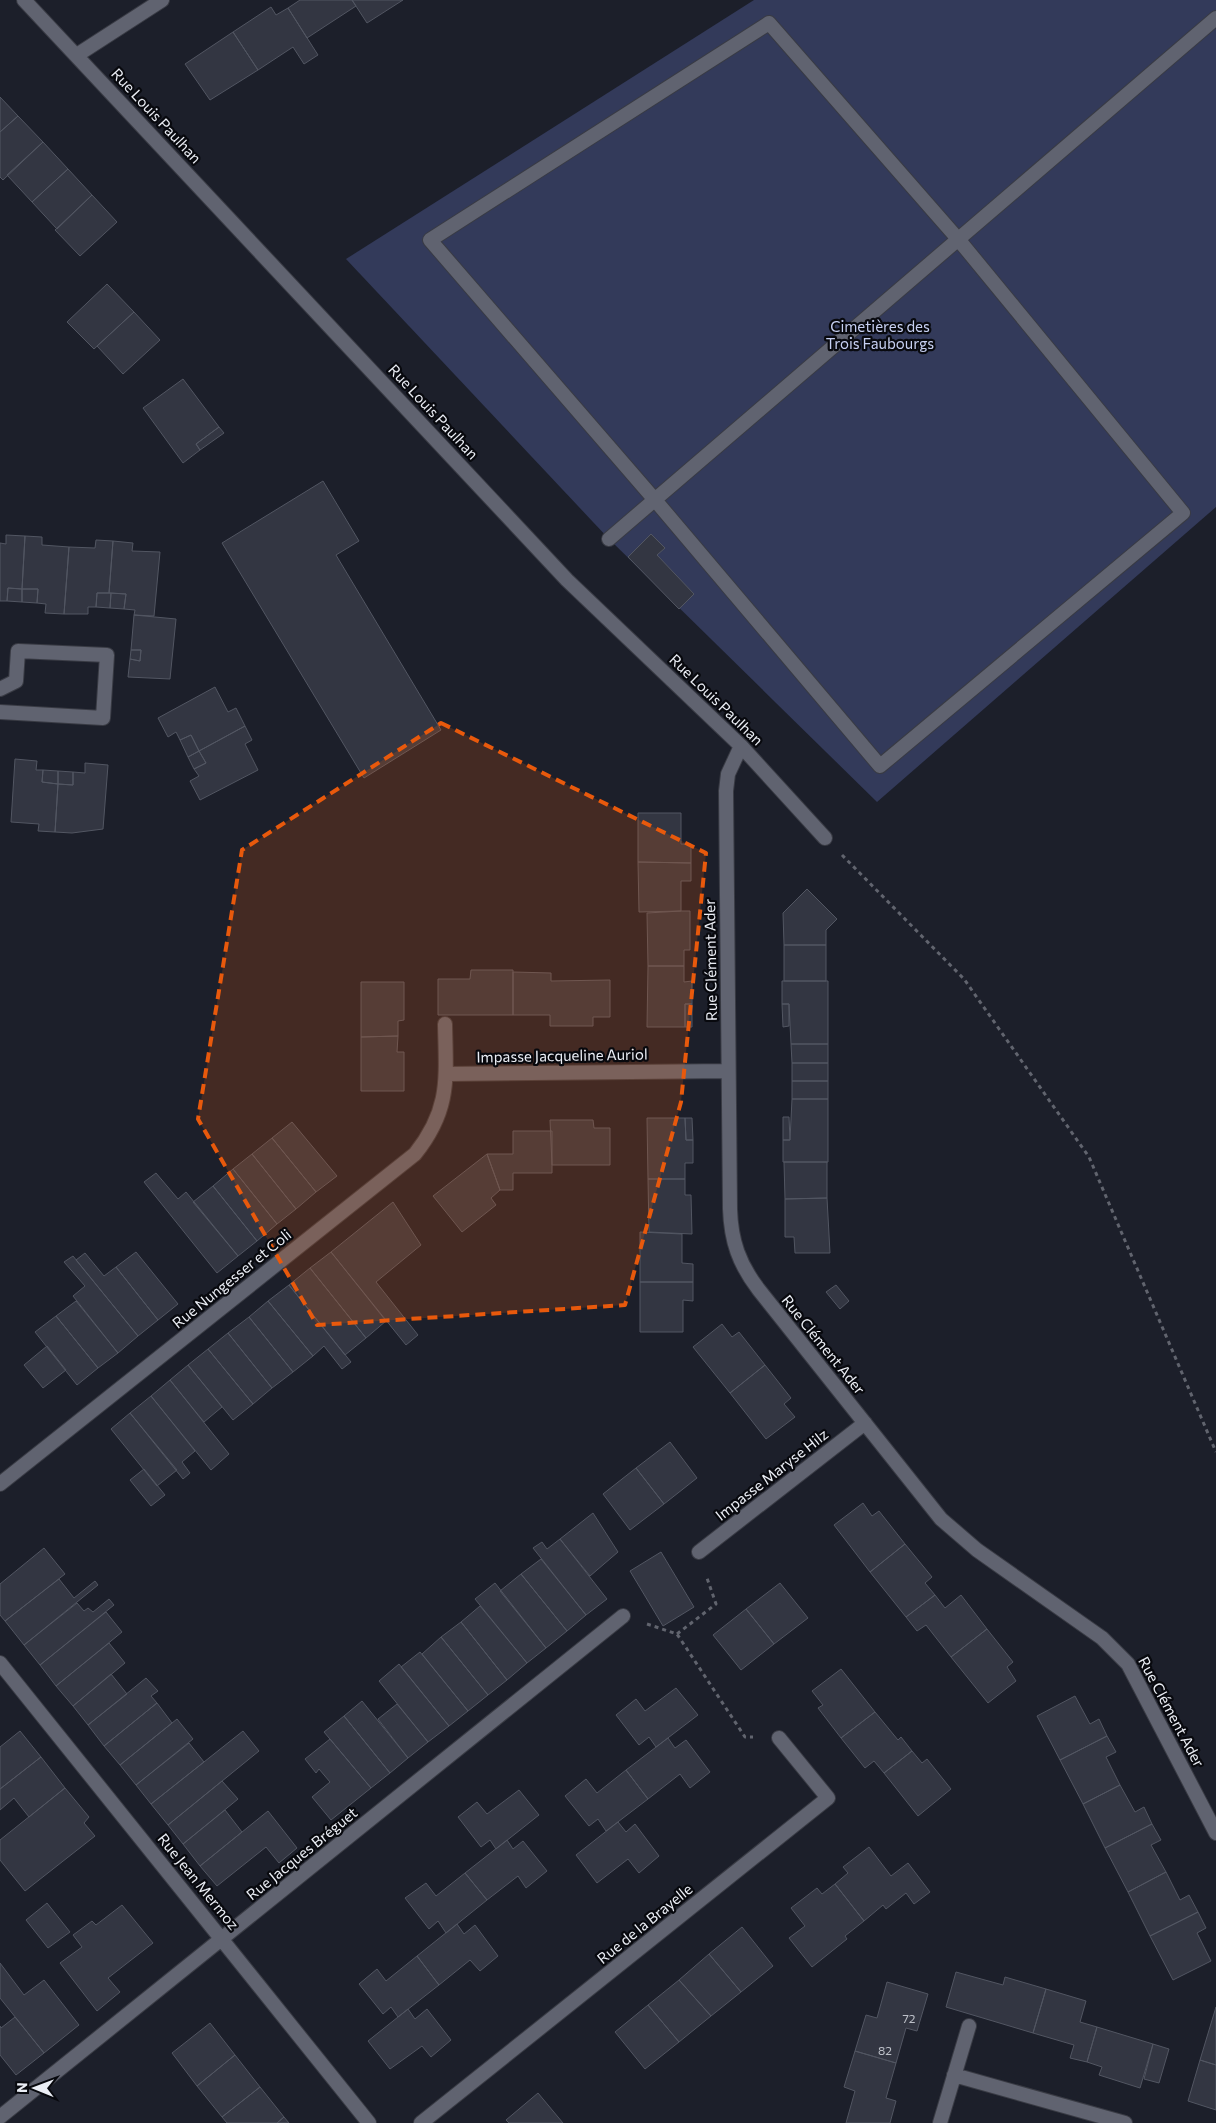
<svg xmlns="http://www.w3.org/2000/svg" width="1216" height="2123" font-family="Commissioner,sans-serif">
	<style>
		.green { fill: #333a5a }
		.building { fill: #333642; stroke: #525662 }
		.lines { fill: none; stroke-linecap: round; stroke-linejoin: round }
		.service-casing { stroke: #393b44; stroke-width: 16 }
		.minor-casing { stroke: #393b44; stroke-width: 16 }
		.path { stroke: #61646e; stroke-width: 3; stroke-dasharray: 4 4; stroke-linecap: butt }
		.service { stroke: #606370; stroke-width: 14 }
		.minor { stroke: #606370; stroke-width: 14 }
		.marked { fill: #e8590c; fill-opacity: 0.2; stroke: #e8590c; stroke-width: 4; stroke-dasharray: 10 6; stroke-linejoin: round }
		.labels { text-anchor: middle; stroke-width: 4.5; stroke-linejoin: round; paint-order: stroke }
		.number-label { font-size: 12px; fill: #bdc0c8 }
		.street-label { font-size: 15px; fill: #ebeef5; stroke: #08090e }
		.park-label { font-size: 15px; fill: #c7d0f2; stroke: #08090e }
	</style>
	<rect width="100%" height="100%" fill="#1c1f2a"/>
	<!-- green -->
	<path class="green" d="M754,0H1216V507L877,802L609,539L346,259Z"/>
	<!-- building -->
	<path class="building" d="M300,0H352L356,6L307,38L288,8Z
		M352,0H403L367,23Z
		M271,7L276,15L288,8L318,55L304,64L293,47L258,70L233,32Z
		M233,32L258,70L210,100L185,64Z
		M0,97L18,116L0,132Z
		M18,116L43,142L3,180L0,177V132Z
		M43,142L68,169L32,202L7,175Z
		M68,169L92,195L57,229L32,202Z
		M92,195L117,222L80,256L55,230Z
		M107,284L134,312L94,349L67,322Z
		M134,312L160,340L123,374L97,346Z
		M183,379L219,427L196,444L200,450L183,463L143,408Z
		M219,427L224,433L200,450L196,444Z
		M323,481L359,541L336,555L441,730L364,778L222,543Z
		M651,534L665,548L657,555L694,594L679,609L628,557Z
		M6,535L25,536L22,589L8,588L7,601H0V543L6,544Z
		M25,536L42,537V545L69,547L64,614L45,613L46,604L37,603L38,589H22Z
		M96,540L113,541L109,593H97L96,607H88V614H64L69,547L95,548Z
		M113,541L133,543L132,551L160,552L154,616L134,615L135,610L124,609L126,594L109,593Z
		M8,588L22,589V602L7,601Z
		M22,589H38L37,603L22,602Z
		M97,593H111L110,608L96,607Z
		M111,593L126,594L124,609L110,608Z
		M134,615L176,619L170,679L128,677L130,659L140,661L141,650H131Z
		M131,650H141L140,661L130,659Z
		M215,687L228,712L236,708L245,726L199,751L191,735L180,740L176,732L168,737L158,718Z
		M245,726L252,740L245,744L258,770L200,800L190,781L199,776L194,769L206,763L199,751Z
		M191,735L199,751L188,757L180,740Z
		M199,751L206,763L194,769L188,757Z
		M15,759L37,761L36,770H43L42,782L58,784L55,832L38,831L39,824L11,822Z
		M85,763L108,765L103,829L72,833L55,832L58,784L73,785V772L85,773Z
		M43,770L58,771V784L42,782Z
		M58,771L73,772V785L58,784Z
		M638,813H681V844H691V863L638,862Z
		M638,862L691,863V881H681V911L639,912Z
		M807,889L837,919L826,930V945H784L783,913Z
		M681,911H690V950H684V966H648L647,913Z
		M784,945H826V981H784Z
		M648,966H684V982L692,981V1004H685V1027H647Z
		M471,970H513V1015H438V979H470Z
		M513,972L551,973V981L610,980V1017H593V1026H550V1015H513Z
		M782,981H828V1044H791L789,1004H782Z
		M361,982H404V1020L398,1021V1036L361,1037Z
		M685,1004H692V1027H685Z
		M782,1004H789V1026L783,1027Z
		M398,1036L397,1052H404V1091H361V1037Z
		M791,1044H828V1063H792Z
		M792,1063H828V1081H792Z
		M792,1081H828V1099H792Z
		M792,1099H828V1162H783V1140H790Z
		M783,1117H789L790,1140H783Z
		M647,1118H685L686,1140H693V1163H685V1179H648Z
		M685,1118H692L693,1140H686Z
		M550,1120H593L594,1128H610V1165H552Z
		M292,1122L337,1176L316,1192L272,1138Z
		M513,1131H552V1173H513V1190H500L487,1154H513Z
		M272,1138L316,1192L296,1209L252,1154Z
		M252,1154L296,1209L277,1224L233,1169Z
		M487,1154L500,1190L491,1198L496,1205L462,1232L433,1196Z
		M784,1162H827V1198L785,1199Z
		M233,1169L277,1224L257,1241L213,1186Z
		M156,1173L178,1199L186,1192L238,1256L217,1273L144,1182Z
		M648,1179H685V1195H691L692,1234L649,1232Z
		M213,1186L257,1241L238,1256L193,1202Z
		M827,1198L830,1253H795L794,1237H785V1199Z
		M393,1202L421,1245L376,1282L418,1335L406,1345L331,1252Z
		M640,1232L682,1234V1263L693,1264V1282H640Z
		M136,1252L178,1304L158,1320L116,1267Z
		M331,1252L386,1321L366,1338L310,1268Z
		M85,1253L104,1276L116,1267L158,1320L138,1336L76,1260Z
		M73,1256L138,1336L118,1353L73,1296L85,1286L64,1262Z
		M310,1268L366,1338L345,1355L289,1285Z
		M640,1282H693V1301L683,1300V1332H640Z
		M289,1285L351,1362L342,1369L324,1346L313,1356L268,1301Z
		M836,1285L849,1301L840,1309L826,1292Z
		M76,1301L118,1353L98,1368L56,1316Z
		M268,1301L313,1356L293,1372L249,1317Z
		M56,1316L98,1368L77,1385L35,1332Z
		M249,1317L293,1372L272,1388L228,1333Z
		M722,1324L732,1337L739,1332L765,1365L730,1393L693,1347Z
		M228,1333L272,1388L253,1404L208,1349Z
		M47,1346L66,1370L43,1388L24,1365Z
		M208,1349L253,1404L233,1420L188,1365Z
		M188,1365L222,1407L204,1422L170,1380Z
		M765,1365L791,1398L784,1404L795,1417L766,1439L730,1393Z
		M170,1380L229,1454L211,1470L151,1396Z
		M151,1396L195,1451L182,1462L190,1473L183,1479L130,1413Z
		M130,1413L177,1470L157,1486L111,1429Z
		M670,1442L697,1478L664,1504L636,1468Z
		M636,1468L664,1504L630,1530L603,1494Z
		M144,1469L165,1495L151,1506L130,1480Z
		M863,1503L872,1516L879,1511L905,1544L870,1572L834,1525Z
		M593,1513L618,1552L590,1576L560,1539Z
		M560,1539L607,1599L586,1615L533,1548L542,1542L547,1549Z
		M905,1544L932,1577L925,1583L935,1595L906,1617L870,1572Z
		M44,1548L65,1574L5,1621L0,1615V1584Z
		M661,1552L694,1607L663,1626L630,1571Z
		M541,1559L586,1615L567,1631L521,1574Z
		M521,1574L567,1631L546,1648L500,1591Z
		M59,1579L74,1598L95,1581L98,1585L24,1645L5,1621Z
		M495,1583L546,1648L527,1663L475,1599Z
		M780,1583L808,1618L774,1644L746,1609Z
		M935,1595L945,1608L961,1595L987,1629L951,1657L926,1625L917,1631L906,1617Z
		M109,1599L114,1605L40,1665L24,1645L77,1603L84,1611L88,1608L93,1612Z
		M480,1606L527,1663L507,1680L461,1622Z
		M746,1609L774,1644L741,1670L713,1635Z
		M106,1612L122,1632L56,1686L40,1665Z
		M461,1622L507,1680L488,1695L441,1637Z
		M987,1629L1013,1662L1007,1667L1016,1681L988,1703L951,1657Z
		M441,1637L488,1695L468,1711L422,1654Z
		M109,1643L125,1663L73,1706L56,1686Z
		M420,1652L468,1711L449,1726L401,1667Z
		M399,1664L449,1726L428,1742L379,1681Z
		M841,1669L875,1712L841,1738L818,1708L823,1705L812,1691Z
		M111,1674L127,1694L88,1725L73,1706Z
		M146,1678L158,1691L151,1696L157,1703L104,1746L88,1725Z
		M676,1688L698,1715L656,1747L649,1737L639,1745L616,1715L636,1699L645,1711Z
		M1075,1696L1090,1724L1099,1719L1107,1736L1060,1760L1037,1716Z
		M362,1701L408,1758L390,1773L344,1716Z
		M157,1703L172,1723L120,1765L104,1746Z
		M397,1704L428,1742L408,1758L378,1719Z
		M875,1712L898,1740L901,1737L912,1751L884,1773L874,1761L865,1768L841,1738Z
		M344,1716L390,1773L371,1788L324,1732Z
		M177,1719L193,1739L136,1785L120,1765Z
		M20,1731L41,1757L0,1789V1747Z
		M243,1731L259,1751L168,1825L151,1804Z
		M1107,1736L1116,1752L1106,1757L1120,1785L1083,1804L1060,1760Z
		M668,1738L675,1748L686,1740L710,1772L690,1788L680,1774L648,1799L626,1770Z
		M330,1739L371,1788L331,1820L312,1797L330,1782L319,1769L316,1773L305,1759Z
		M189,1743L204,1762L151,1804L136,1785Z
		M912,1751L922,1763L927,1759L951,1789L918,1816L884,1773Z
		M41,1757L65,1788L29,1817L14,1798L0,1810V1789Z
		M626,1770L648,1799L606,1831L598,1819L589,1826L565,1796L586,1779L597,1793Z
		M222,1781L238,1799L183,1844L168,1825Z
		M1120,1785L1135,1812L1144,1807L1152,1824L1105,1848L1083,1804Z
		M65,1788L89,1817L84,1823L95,1836L25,1891L0,1860V1840Z
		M519,1790L539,1815L496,1849L490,1840L481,1847L458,1817L477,1802L487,1814Z
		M225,1810L242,1832L200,1866L183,1844Z
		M268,1811L297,1848L279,1863L266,1847L217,1886L200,1866Z
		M618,1822L626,1832L635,1824L659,1856L639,1873L628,1859L597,1883L576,1855Z
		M1152,1824L1161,1840L1151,1845L1166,1872L1128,1892L1105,1848Z
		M507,1840L513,1849L523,1841L547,1871L526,1888L518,1876L487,1900L465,1873Z
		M869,1847L891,1876L908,1863L930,1892L914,1904L906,1893L886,1909L883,1905L864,1921L835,1884L848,1873L843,1867Z
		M1166,1872L1180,1900L1189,1895L1198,1912L1150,1936L1128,1892Z
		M465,1873L487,1900L446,1933L438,1921L429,1929L405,1898L426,1883L436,1896Z
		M835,1884L864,1921L845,1936L847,1939L812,1967L789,1938L805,1926L791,1908L817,1888L822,1894Z
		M47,1903L70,1932L48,1948L26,1920Z
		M122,1905L153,1943L108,1978L120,1992L97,2011L60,1963L82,1947L73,1935L92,1921L96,1925Z
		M1198,1912L1206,1928L1197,1933L1211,1961L1173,1980L1150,1936Z
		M457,1924L464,1934L475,1925L498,1956L480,1971L470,1960L439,1985L417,1956Z
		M742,1927L773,1966L741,1992L709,1954Z
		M709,1954L741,1992L711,2016L679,1980Z
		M417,1956L439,1985L398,2017L391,2007L383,2014L359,1984L377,1969L386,1981Z
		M0,1963L24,1995L44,1980L79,2025L44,2053L0,1998Z
		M956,1972L1003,1985L1005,1977L1046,1989L1033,2033L946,2007Z
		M679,1980L711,2016L679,2042L648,2005Z
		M887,1982L928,1994L917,2031L906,2028L896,2063L855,2051L866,2015L877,2018Z
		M1046,1989L1086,2001L1080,2022L1097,2027L1087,2062L1070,2058L1074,2045L1033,2033Z
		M648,2005L679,2042L645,2069L615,2032Z
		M1216,2007V2065L1200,2060Z
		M408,2009L415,2019L427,2009L451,2040L431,2057L422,2046L390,2069L368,2041Z
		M15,2017L44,2053L16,2075L0,2055V2026L1,2028Z
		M210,2023L235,2055L197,2086L172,2053Z
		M1097,2027L1153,2044L1140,2088L1099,2075L1102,2067L1087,2062Z
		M1153,2044L1169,2049L1159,2083L1144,2079Z
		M855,2051L896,2063L886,2098L896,2101L890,2123H846L855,2091L844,2087Z
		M235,2055L260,2087L222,2117L197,2086Z
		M1200,2060L1216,2065V2110L1188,2101Z
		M260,2087L284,2117L277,2123H227L222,2117Z
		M538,2093L563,2123H509L506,2120Z
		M284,2117L289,2123H277Z"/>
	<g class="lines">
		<defs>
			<path id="service" d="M769,23L958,239L1183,513L880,766L655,500L430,240Z
				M609,539L1216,18"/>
			<path id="minor" d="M24,0L567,580L741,746L825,838
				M77,55L162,0
				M0,689L16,681L18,651L107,655L103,718L0,712
				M741,746L728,774L726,791L730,1209C731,1241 739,1264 759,1290L941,1519L977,1550L1102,1638L1128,1664L1216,1833
				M446,1074L728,1071
				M0,1484L415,1154C451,1109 446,1078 445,1024
				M699,1552L865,1423
				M0,1663L369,2123
				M954,2075L1125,2123
				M0,2117L623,1616
				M421,2123L828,1798L779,1738
				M940,2123L969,2026"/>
		</defs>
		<!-- service casing -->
		<use href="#service" class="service-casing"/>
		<!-- minor casing -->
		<use href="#minor" class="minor-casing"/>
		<!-- path -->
		<path class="path" d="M842,855L964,979L1089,1157L1216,1452
			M647,1624L677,1634L745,1737H753
			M677,1634L716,1604L707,1578"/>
		<!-- service -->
		<use href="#service" class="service"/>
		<!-- minor -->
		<use href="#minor" class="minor"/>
	</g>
	<!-- marked area -->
	<path class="marked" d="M441,723L706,853L681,1102L625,1305L317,1325L198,1119L242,850Z"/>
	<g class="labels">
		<!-- number labels -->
		<g class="number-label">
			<text x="909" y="2023">72</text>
			<text x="885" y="2055">82</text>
		</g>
		<!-- street labels -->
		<g class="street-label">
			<text transform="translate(156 116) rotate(47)" y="5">Rue Louis Paulhan</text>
			<text transform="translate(433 412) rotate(47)" y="5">Rue Louis Paulhan</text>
			<text transform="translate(716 700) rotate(44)" y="5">Rue Louis Paulhan</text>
			<text transform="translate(711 960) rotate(-91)" y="5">Rue Clément Ader</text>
			<text transform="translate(562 1056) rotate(-1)" y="5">Impasse Jacqueline Auriol</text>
			<text transform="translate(232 1279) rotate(-39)" y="5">Rue Nungesser et Coli</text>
			<text transform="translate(823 1345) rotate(51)" y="5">Rue Clément Ader</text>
			<text transform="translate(772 1475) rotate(-38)" y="5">Impasse Maryse Hilz</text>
			<text transform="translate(1171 1712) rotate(62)" y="5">Rue Clément Ader</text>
			<text transform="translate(302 1854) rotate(-39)" y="5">Rue Jacques Bréguet</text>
			<text transform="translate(198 1882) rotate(51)" y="5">Rue Jean Mermoz</text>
			<text transform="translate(645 1924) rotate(-39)" y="5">Rue de la Brayelle</text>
		</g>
		<!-- park labels -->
		<g class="park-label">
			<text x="880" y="332">Cimetières des<tspan x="880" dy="17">Trois Faubourgs</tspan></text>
		</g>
	</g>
	<!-- north arrow -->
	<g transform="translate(35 2088) rotate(271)" stroke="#08090e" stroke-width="4" paint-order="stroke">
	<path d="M0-4L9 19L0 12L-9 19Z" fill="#ebeef5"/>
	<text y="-8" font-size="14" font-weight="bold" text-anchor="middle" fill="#ebeef5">N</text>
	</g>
</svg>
